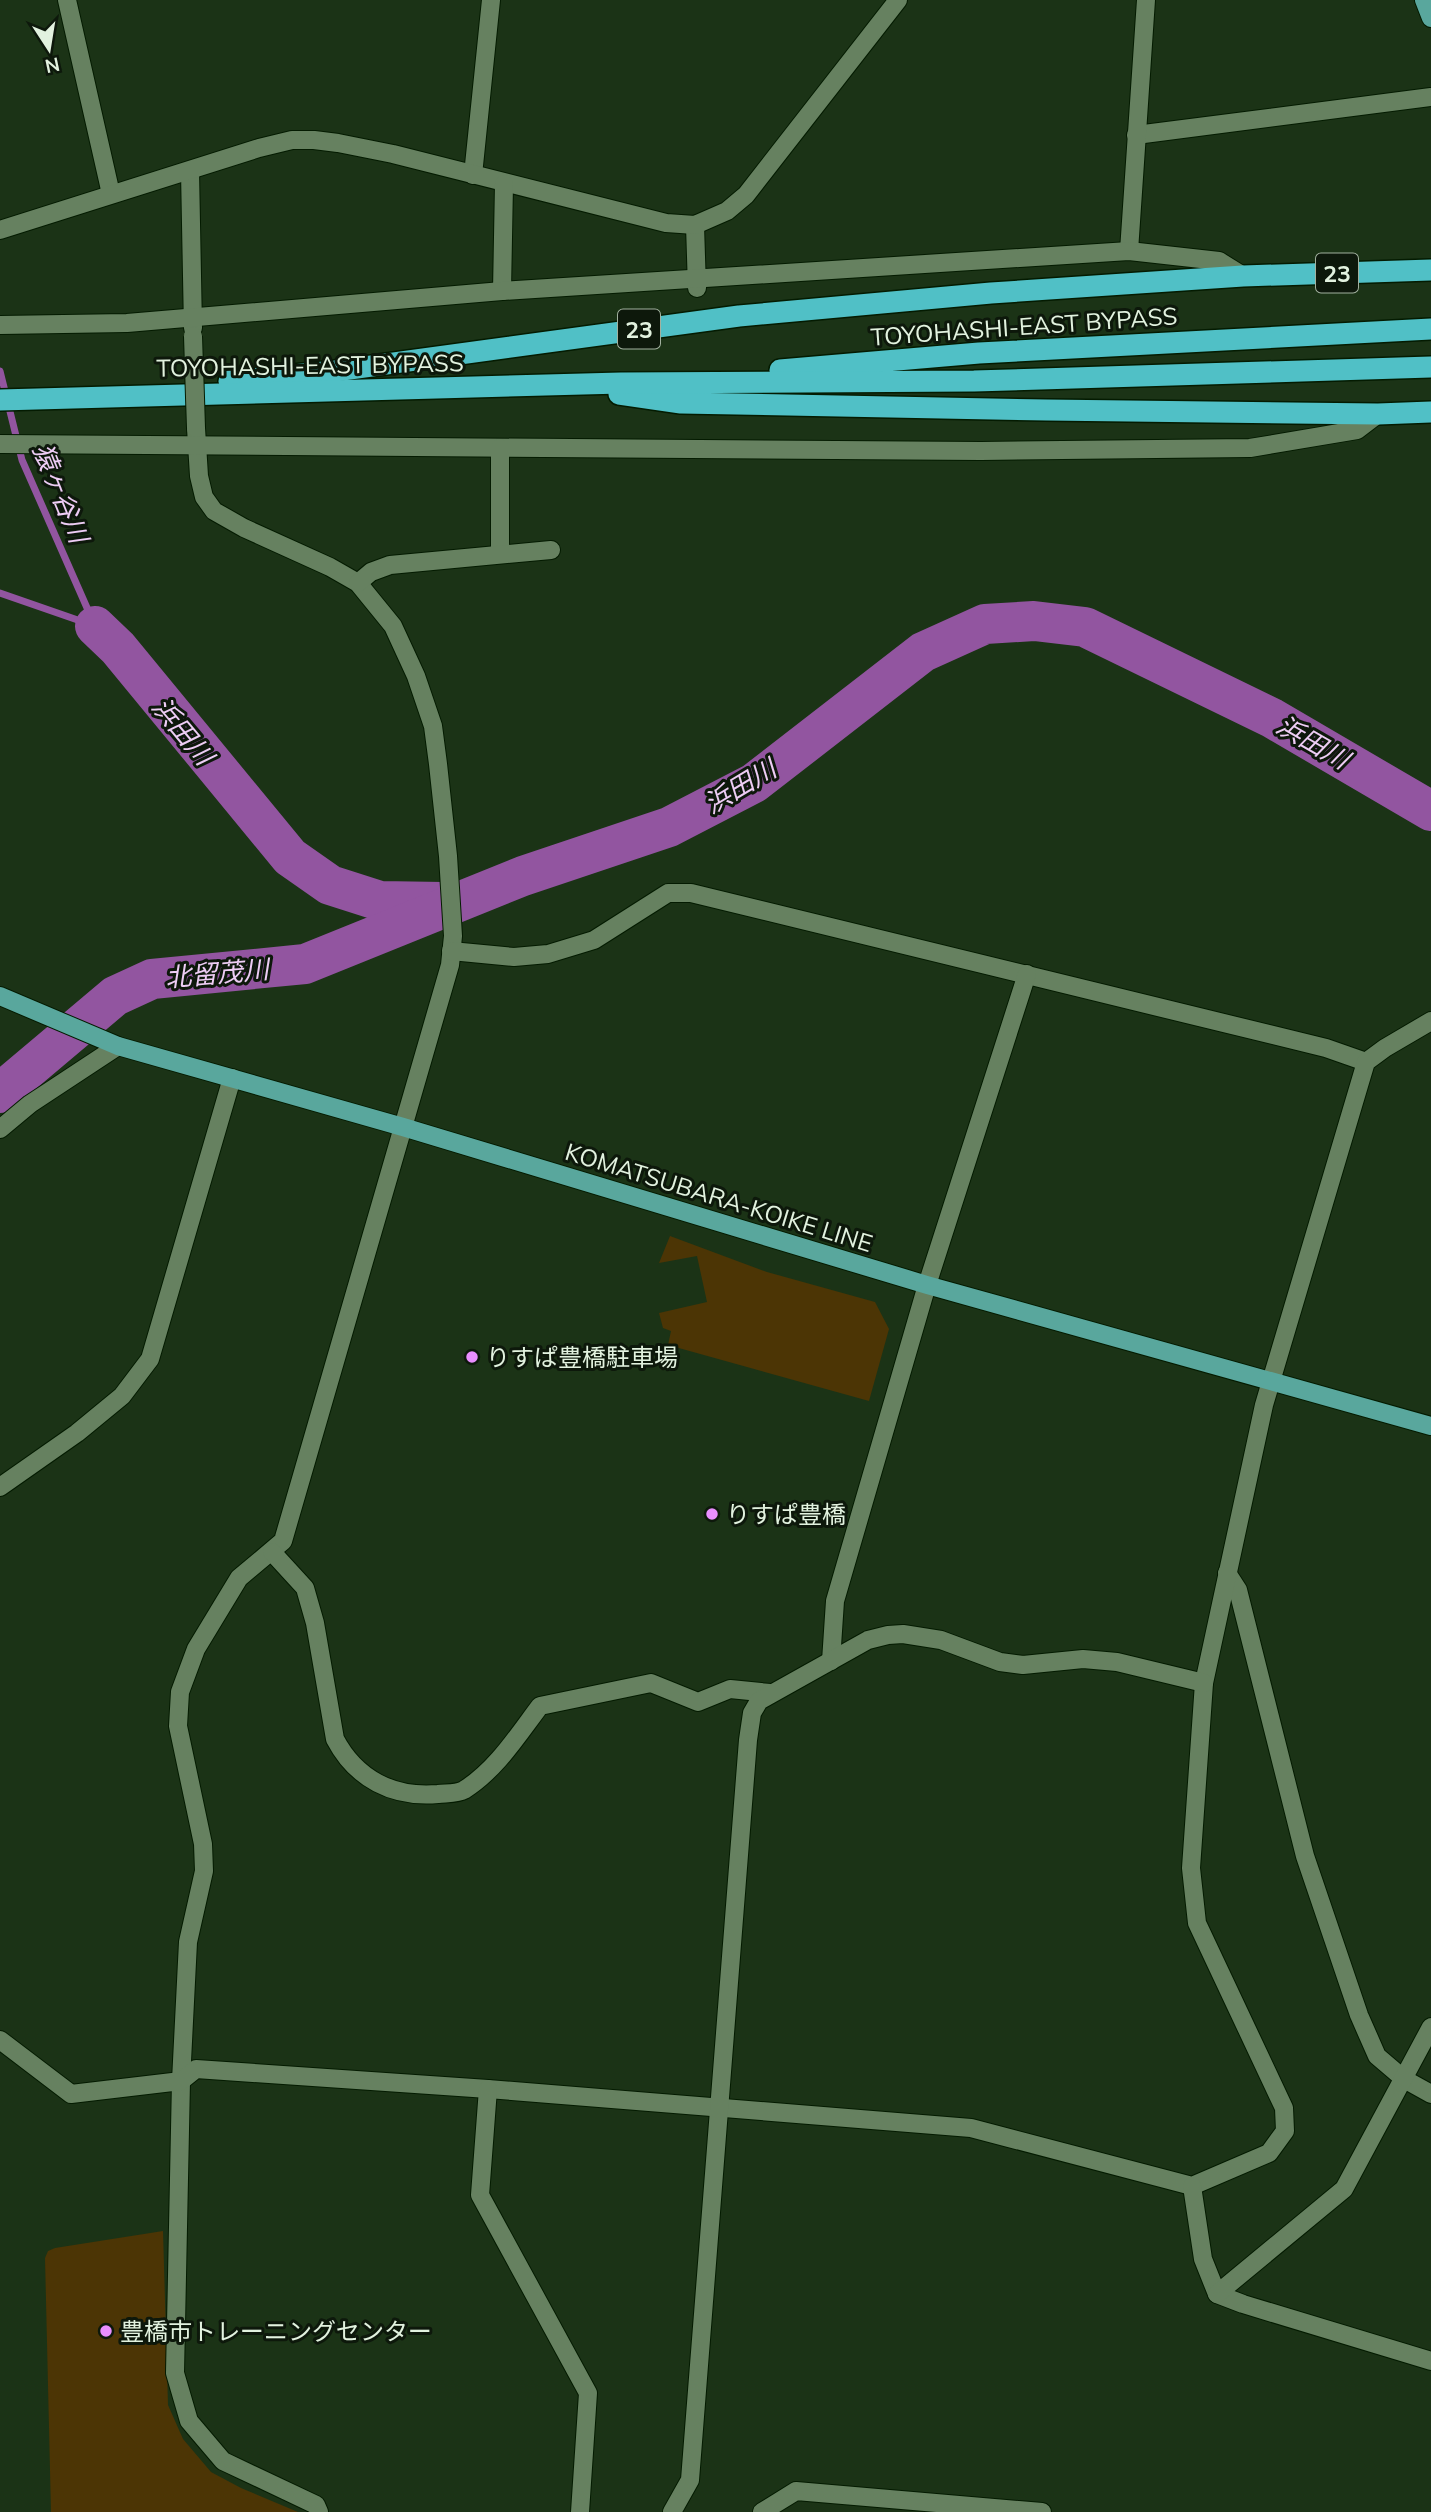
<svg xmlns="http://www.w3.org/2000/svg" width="1431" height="2512" viewBox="0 0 1431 2512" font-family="Mulish,'Noto Sans JP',sans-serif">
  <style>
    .green { fill: #4c3505 }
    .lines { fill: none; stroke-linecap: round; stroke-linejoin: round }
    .stream { stroke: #9255a0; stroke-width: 7 }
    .river { stroke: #9255a0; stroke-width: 40 }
    .minor-casing { stroke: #041b01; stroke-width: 20 }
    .major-casing { stroke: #041b01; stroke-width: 20 }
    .highway-casing { stroke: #041b01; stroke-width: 24 }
    .minor { stroke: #668160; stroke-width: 18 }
    .major { stroke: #59a79d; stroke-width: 18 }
    .highway { stroke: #50c0c6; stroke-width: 21 }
    .minor-bridge-casing { stroke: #041b01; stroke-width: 20; stroke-linecap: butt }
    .minor-bridge { stroke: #668160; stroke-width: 18 }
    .poi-dot { fill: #e98efe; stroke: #0d180b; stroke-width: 2.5 }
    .labels { text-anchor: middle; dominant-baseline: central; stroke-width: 6; stroke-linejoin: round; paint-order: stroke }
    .shield { fill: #0d180b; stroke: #a2b19f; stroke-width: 2 }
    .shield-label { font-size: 23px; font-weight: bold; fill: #e2f2df }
    .street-label { font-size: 24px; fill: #e2f2df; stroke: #0d180b }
    .poi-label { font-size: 24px; fill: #e2f2df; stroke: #0d180b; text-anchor: start }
    .water-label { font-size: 26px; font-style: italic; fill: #eecdf5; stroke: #0d180b }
  </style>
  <rect width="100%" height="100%" fill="#1b3316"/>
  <g class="green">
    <path d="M670,1236L767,1272L875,1302L889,1329L869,1401L668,1345L671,1331L663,1328L659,1313L707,1302L697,1256L659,1263Z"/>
    <path d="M163,2231L168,2405L183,2439L211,2472L241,2488L298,2512H51L45,2258L48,2251L55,2248Z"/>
  </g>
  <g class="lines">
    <g class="stream">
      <path d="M0,371L22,460L95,626"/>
      <path d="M0,593L95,626"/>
    </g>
    <g class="river">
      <path d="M95,626L118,648L290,857L330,885L380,901L443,902"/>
      <path d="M0,1093L115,996L152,979L305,964L523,876L669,827L754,783L923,652L985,624L1034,621L1085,627L1272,718L1431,811"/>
    </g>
    <defs>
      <g id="minor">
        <path d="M67,0L111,194"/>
        <path d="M1136,135L1431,97"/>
        <path d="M190,171L193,328"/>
        <path d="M473,175L491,0"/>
        <path d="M695,225L697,288"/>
        <path d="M0,230L259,148L292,140H314L338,143L393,154L666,223L695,225L727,211L746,195L898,0"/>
        <path d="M1129,251L1146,0"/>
        <path d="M502,291L504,184"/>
        <path d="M0,325L127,323L502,291L1129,251L1219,261L1243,276"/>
        <path d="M196,428L199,476L204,497L214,511L244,528L330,567L358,583L393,626L416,676L433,726L438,764L448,856L453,936L450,965L283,1541L239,1578L196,1649L180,1692L178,1726L203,1844L204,1871L188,1942L181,2081L175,2373L189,2421L223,2461L316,2505L319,2512"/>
        <path d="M0,444L981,451L1250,448L1357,430L1378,414"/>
        <path d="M500,448V554"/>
        <path d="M358,583L371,572L390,565L551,550"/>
        <path d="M451,951L514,957L548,954L594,940L668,893H691L1326,1048L1366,1062"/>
        <path d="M0,1129L30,1104L118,1046"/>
        <path d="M0,1487L77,1433L122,1396L150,1359L232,1078"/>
        <path d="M272,1552L305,1588L315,1623L335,1739C356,1779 393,1798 438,1794C446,1793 457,1794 464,1790C496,1770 518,1735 540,1706L651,1683L698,1702L730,1689L770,1693"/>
        <path d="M1227,1573L1238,1590L1305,1856L1359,2015L1377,2056L1404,2079L1431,2094"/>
        <path d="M831,1661L835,1601L927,1285L1027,974"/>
        <path d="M0,2040L71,2094L181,2081L196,2069L488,2089L971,2128L1192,2186L1269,2153L1285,2131L1284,2108L1197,1923L1191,1868L1204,1683L1264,1405L1366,1062L1385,1048L1431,1021"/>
        <path d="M488,2089L480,2195L588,2393L580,2512"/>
        <path d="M1192,2186L1203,2259L1217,2294L1243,2304L1431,2361"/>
        <path d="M1217,2294L1344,2189L1431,2027"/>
        <path d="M672,2512L690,2480L748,1740L752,1713L759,1701L868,1640L888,1635L903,1634L941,1640L1000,1662L1023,1665L1083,1659L1117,1662L1204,1683"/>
        <path d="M762,2512L796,2491L1042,2512"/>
      </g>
      <g id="major">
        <path d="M1424,0L1431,18"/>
        <path d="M0,996L118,1046L403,1127L927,1285L1431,1426"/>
      </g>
      <g id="highway">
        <path d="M780,370L979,353L1431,329"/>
        <path d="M229,381L335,371L739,316L991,293L1243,276L1431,270"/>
        <path d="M619,394L681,403L1046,410L1378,414L1431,412"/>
        <path d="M0,400L621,383L974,381L1431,367"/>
      </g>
    </defs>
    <use href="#minor" class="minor-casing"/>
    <use href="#major" class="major-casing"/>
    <use href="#highway" class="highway-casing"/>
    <use href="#minor" class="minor"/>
    <use href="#major" class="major"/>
    <use href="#highway" class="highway"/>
    <defs>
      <path id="minor-bridge" d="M193,336L196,428"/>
    </defs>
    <use href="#minor-bridge" class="minor-bridge-casing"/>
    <use href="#minor-bridge" class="minor-bridge"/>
  </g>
  <g class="poi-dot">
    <circle cx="472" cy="1357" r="7"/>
    <circle cx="712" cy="1514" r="7"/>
    <circle cx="106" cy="2331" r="7"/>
  </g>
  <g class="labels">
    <g class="shield">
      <rect x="1316" y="253.5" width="42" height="39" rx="5"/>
      <rect x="618" y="309.5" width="42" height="39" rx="5"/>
    </g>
    <g class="shield-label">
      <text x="1337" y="273">23</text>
      <text x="639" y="329">23</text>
    </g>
    <g class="street-label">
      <text transform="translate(1024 326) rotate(-4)">TOYOHASHI-EAST BYPASS</text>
      <text transform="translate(310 365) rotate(-1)">TOYOHASHI-EAST BYPASS</text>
      <text transform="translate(719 1197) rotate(17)">KOMATSUBARA-KOIKE LINE</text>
    </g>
    <g class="poi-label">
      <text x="486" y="1357">りすぱ豊橋駐車場</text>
      <text x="726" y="1514">りすぱ豊橋</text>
      <text x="120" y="2331">豊橋市トレーニングセンター</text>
    </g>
    <g class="water-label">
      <text transform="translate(61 493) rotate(68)">猿ヶ谷川</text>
      <text transform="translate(183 731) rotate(50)">浜田川</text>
      <text transform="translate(1313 742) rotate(30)">浜田川</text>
      <text transform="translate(740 786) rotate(-31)">浜田川</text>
      <text transform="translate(217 973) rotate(-5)">北留茂川</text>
    </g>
  </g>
  <g transform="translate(49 49) rotate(168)" stroke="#0d180b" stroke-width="5" paint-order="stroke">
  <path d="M0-5L12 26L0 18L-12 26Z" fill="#e2f2df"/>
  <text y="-10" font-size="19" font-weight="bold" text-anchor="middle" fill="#e2f2df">N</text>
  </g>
</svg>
